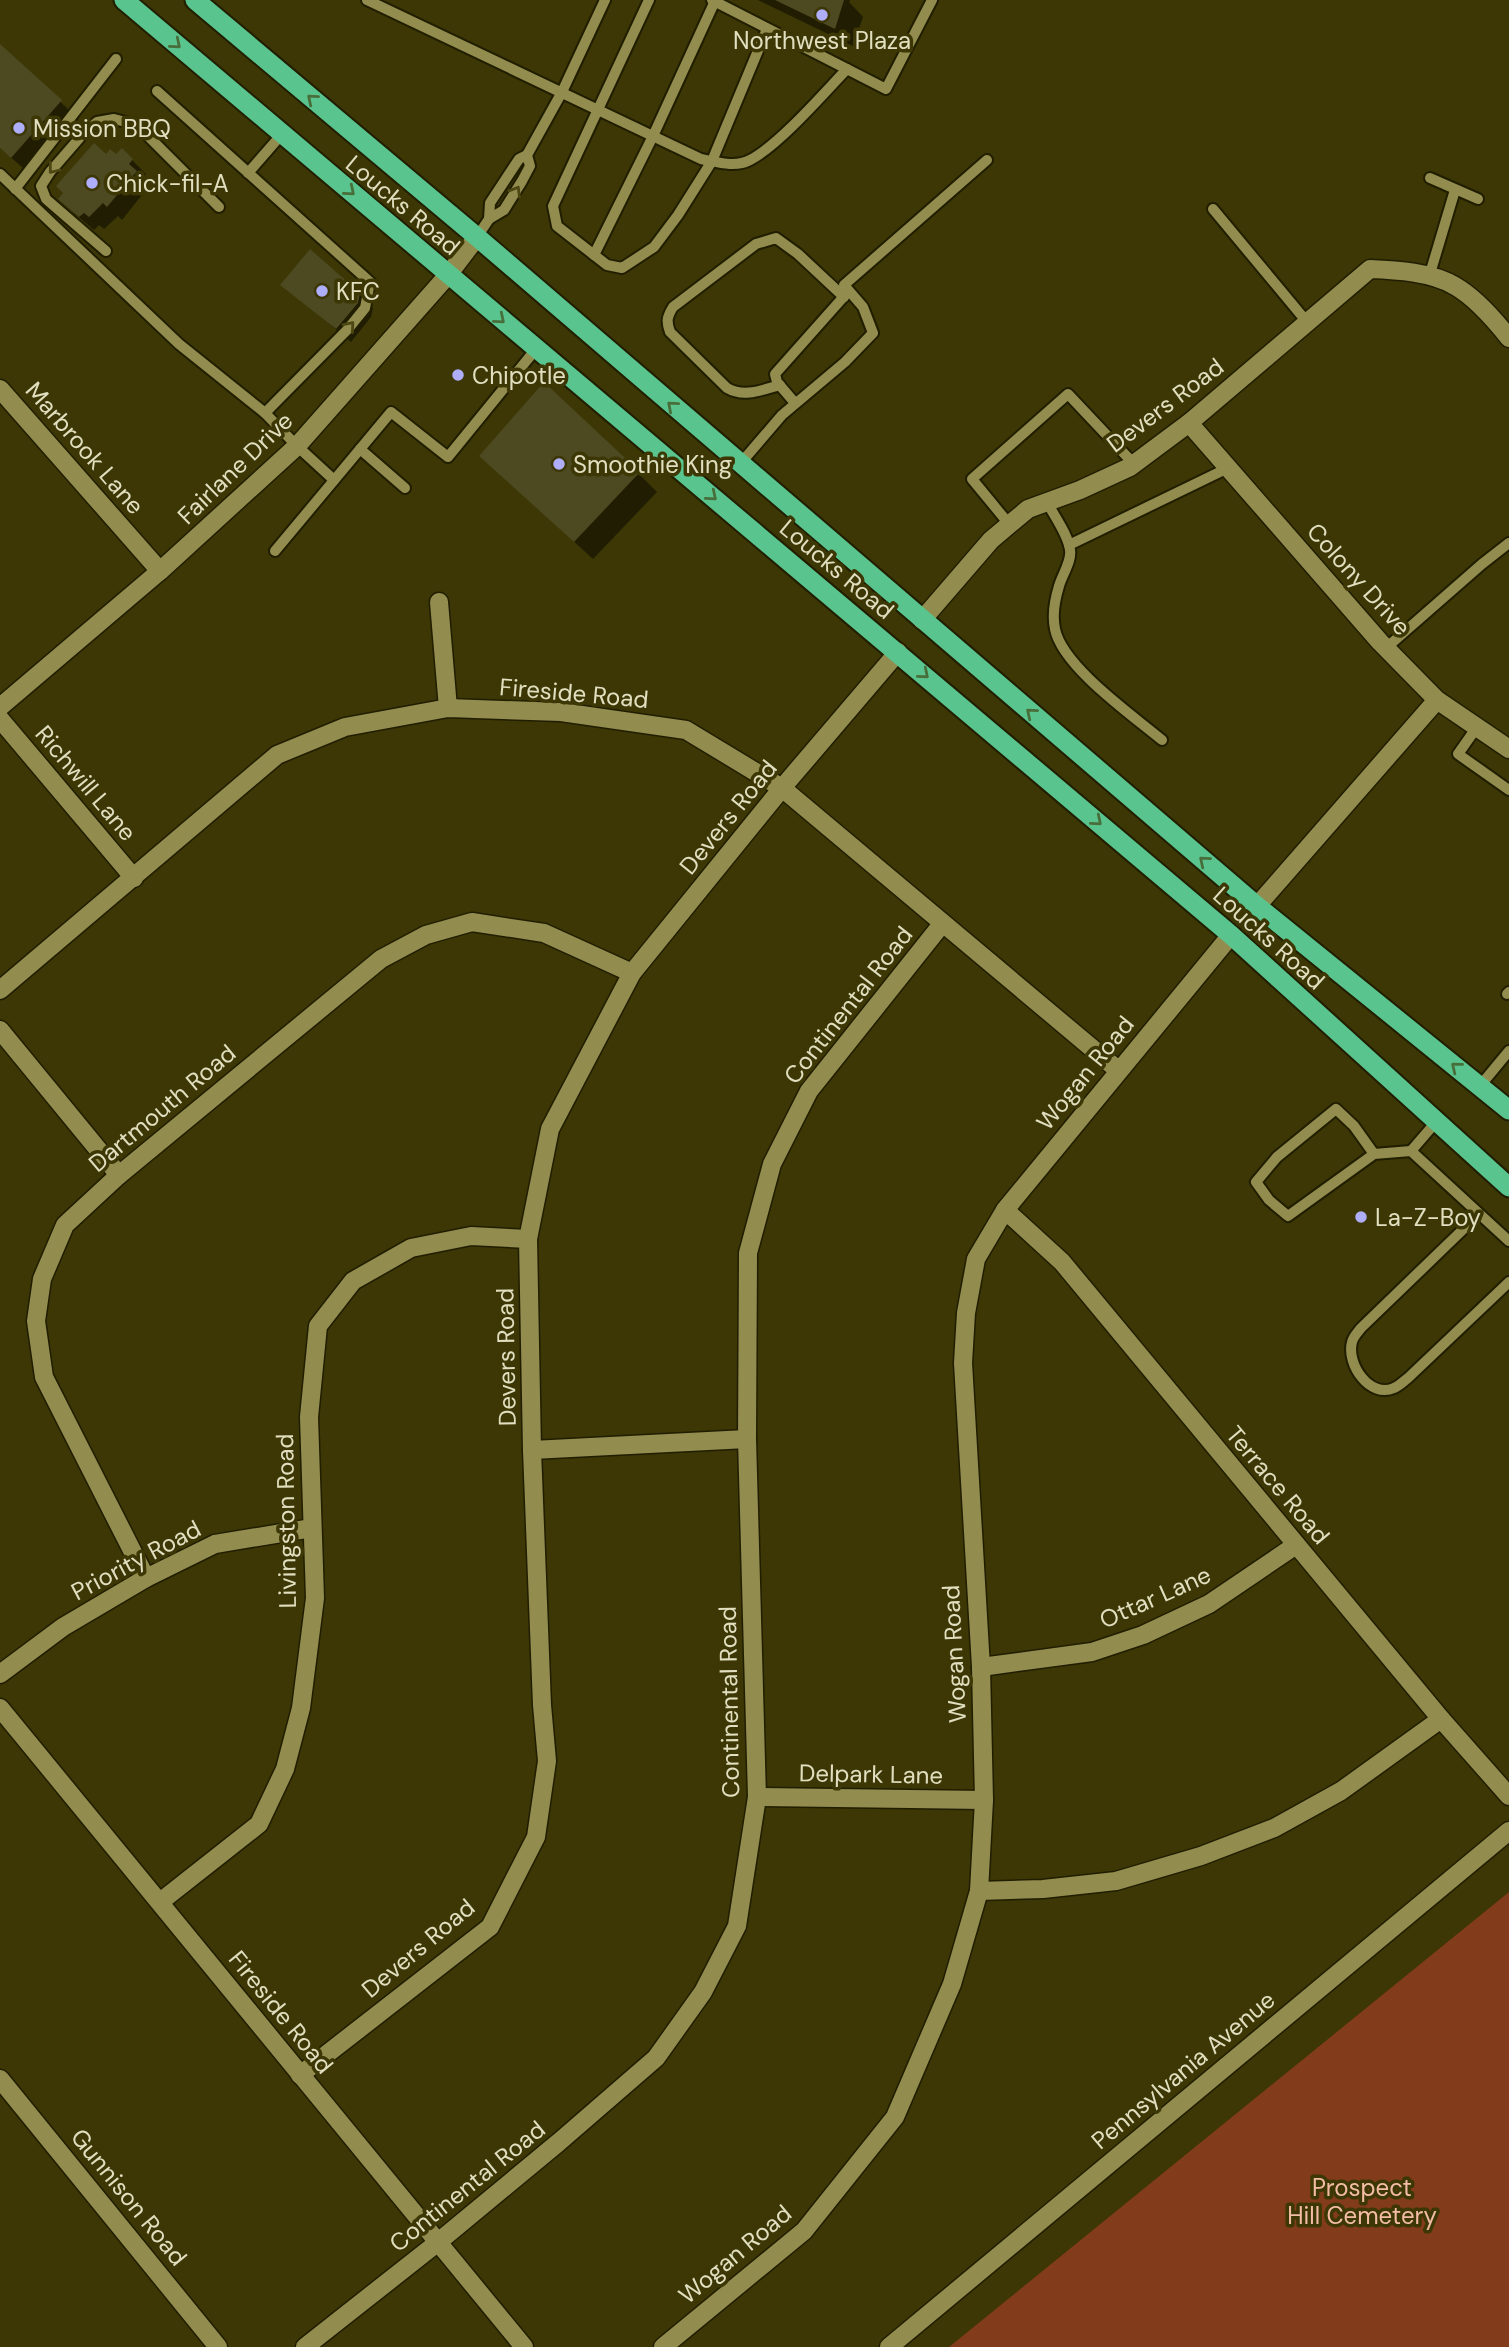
<svg xmlns="http://www.w3.org/2000/svg" width="1509" height="2347" viewBox="0 0 1509 2347" font-family="'DM Sans',sans-serif">
  <style>
    .green { fill: #823c1b }
    .shadow { fill: #0007 }
    .building { fill: #4d4921 }
    .lines { fill: none; stroke-linecap: round; stroke-linejoin: round }
    .service-casing { stroke: #211e00; stroke-width: 14 }
    .minor-casing { stroke: #211e00; stroke-width: 21 }
    .tertiary-casing { stroke: #211e00; stroke-width: 21 }
    .trunk-casing { stroke: #211e00; stroke-width: 23 }
    .service { stroke: #928c4e; stroke-width: 10 }
    .minor { stroke: #928c4e; stroke-width: 18 }
    .tertiary { stroke: #928c4e; stroke-width: 18 }
    .trunk { stroke: #59c48d; stroke-width: 19 }
    .oneway { stroke: #486f3b }
    .oneway2 { stroke: #4d4813 }
    .poi-dot { fill: #aeaefb; stroke: #3c3704; stroke-width: 2.5 }
    .labels { text-anchor: middle; dominant-baseline: central; stroke-width: 7; stroke-linejoin: round; paint-order: stroke }
    .poi-label { font-size: 24px; fill: #e1dfc0; stroke: #3c3704; text-anchor: start }
    .street-label { font-size: 24px; fill: #e1dfc0; stroke: #3c3704 }
    .park-label { font-size: 24px; fill: #f3bca5; stroke: #3c3704 }
  </style>
  <rect width="100%" height="100%" fill="#3c3704"/>
  <path class="green" d="M1509,1892V2347H949Z"/>
  <g class="shadow">
    <path d="M758,0H850L849,2L863,17L853,46Z"/>
    <path d="M0,47L79,119L30,174L0,148Z"/>
    <path d="M122,150L146,174L142,179L149,186L122,220L118,216L104,229L99,225L94,230L74,213L106,156L116,157Z"/>
    <path d="M283,285L359,294L373,308L371,317L351,342Z"/>
    <path d="M638,473L657,492L593,559L500,474Z"/>
  </g>
  <g class="building">
    <path d="M775,0H844L835,29Z"/>
    <path d="M0,44L62,100L11,158L0,148Z"/>
    <path d="M94,143L106,154L110,149L116,154L122,148L133,159L129,164L137,171L107,207L103,203L89,217L84,213L79,217L58,199L63,193L56,186Z"/>
    <path d="M310,249L360,293L358,303L336,329L280,285Z"/>
    <path d="M544,382L640,472L574,542L479,456Z"/>
  </g>
  <g class="lines">
    <defs>
      <g id="service">
        <path d="M367,0L701,159C717,162 735,168 750,160C779,145 823,94 847,69"/>
        <path d="M649,0L553,206L557,226L607,265L622,268L654,247L678,215L712,161L767,29"/>
        <path d="M712,0L886,89L932,0"/>
        <path d="M157,91L370,282L365,308L348,329L265,413"/>
        <path d="M248,173L282,134"/>
        <path d="M0,174L179,344L265,413L297,446L334,480"/>
        <path d="M1430,178L1478,199"/>
        <path d="M15,189L116,59"/>
        <path d="M1213,209L1307,322"/>
        <path d="M489,219L504,210L522,181L530,166L527,155"/>
        <path d="M477,237L489,219L490,203L519,159L527,155L562,92L605,0"/>
        <path d="M106,251L46,199L41,186L50,172L83,134L97,122L114,119L137,125L219,207"/>
        <path d="M594,255L653,136L715,1"/>
        <path d="M1429,277L1455,190"/>
        <path d="M780,385C762,390 744,398 727,388L670,332C666,321 667,317 673,307L756,244L776,238L798,254L844,297"/>
        <path d="M795,403L777,382L775,374L847,293"/>
        <path d="M360,449L405,488"/>
        <path d="M740,464L782,415L845,362L873,333L863,307L844,285L987,160"/>
        <path d="M1047,502C1054,516 1068,534 1070,550C1072,561 1062,575 1059,586C1055,599 1052,615 1055,629C1062,666 1132,715 1162,740"/>
        <path d="M1009,524L972,479L1068,394L1134,464"/>
        <path d="M1069,545L1228,468"/>
        <path d="M275,551L391,412L448,457L536,349"/>
        <path d="M1386,648L1482,564L1509,543"/>
        <path d="M1477,727L1458,754L1509,790"/>
        <path d="M1507,994L1509,992"/>
        <path d="M1480,1086L1509,1051"/>
        <path d="M1436,1122L1411,1151L1509,1241"/>
        <path d="M1374,1154L1354,1126L1336,1109L1277,1157L1256,1182L1269,1200L1288,1216L1374,1154L1411,1151"/>
        <path d="M1479,1214L1361,1328C1358,1332 1353,1337 1352,1342C1346,1364 1370,1399 1394,1388C1399,1386 1404,1381 1408,1378L1509,1282"/>
      </g>
      <g id="minor">
        <path d="M0,389L160,571"/>
        <path d="M1189,423L1380,642L1437,700L1509,749"/>
        <path d="M439,602L448,708"/>
        <path d="M922,620L991,540L1028,509L1080,490L1130,467L1189,423L1370,269C1396,270 1432,272 1455,286C1476,298 1494,319 1509,338"/>
        <path d="M0,707L160,571L297,446L448,275L477,237"/>
        <path d="M0,719L134,878"/>
        <path d="M1257,906L1437,700"/>
        <path d="M0,990L277,755L345,727L448,708L561,712L686,730L782,788L1118,1070"/>
        <path d="M0,1030L119,1175"/>
        <path d="M1005,1210L1062,1262L1441,1719L1509,1796"/>
        <path d="M532,1450L747,1439"/>
        <path d="M146,1578L44,1377L36,1321L42,1279L65,1225L119,1175L381,959L426,935L472,922L544,933L632,973"/>
        <path d="M981,1667L1092,1652L1143,1635L1209,1604L1296,1545"/>
        <path d="M0,1674L63,1627L146,1578L215,1544L312,1528"/>
        <path d="M0,1708L524,2347"/>
        <path d="M757,1797L984,1800"/>
        <path d="M979,1891L1043,1889L1116,1881L1201,1856L1274,1828L1341,1791L1441,1719"/>
        <path d="M160,1902L259,1824L285,1769L301,1708L315,1598L309,1417L318,1326L353,1281L411,1248L471,1236L528,1239"/>
        <path d="M300,2075L490,1927L536,1837L547,1761L542,1705L532,1450L528,1239L550,1129L632,973L782,788L898,652"/>
        <path d="M0,2079L218,2347"/>
        <path d="M305,2347L437,2243L559,2142L656,2058L703,1992L737,1926L757,1797L747,1439L748,1253L772,1164L809,1091L942,924"/>
        <path d="M663,2347L804,2231L895,2117L952,1984L979,1891L984,1800L981,1667L963,1363L966,1313L976,1259L1005,1210L1231,935"/>
      </g>
      <path id="tertiary" d="M889,2347L1509,1831"/>
      <g id="trunk">
        <path d="M124,0L1231,935L1509,1187"/>
        <path d="M195,0L477,237L1257,906L1509,1110"/>
      </g>
    </defs>
    <use href="#service" class="service-casing"/>
    <use href="#minor" class="minor-casing"/>
    <use href="#tertiary" class="tertiary-casing"/>
    <use href="#trunk" class="trunk-casing"/>
    <use href="#service" class="service"/>
    <use href="#minor" class="minor"/>
    <use href="#tertiary" class="tertiary"/>
    <use href="#trunk" class="trunk"/>
  </g>
  <defs><path id="oneway-chevron" d="M-2-3.5L2.5 0L-2 3.5" fill="none" stroke-width="1.6" stroke-linecap="round" stroke-linejoin="round" transform="scale(1.75)"/></defs>
  <g class="oneway">
    <use href="#oneway-chevron" transform="translate(176 44) rotate(40)"/>
    <use href="#oneway-chevron" transform="translate(312 99) rotate(-140)"/>
    <use href="#oneway-chevron" transform="translate(350 191) rotate(40)"/>
    <use href="#oneway-chevron" transform="translate(500 319) rotate(40)"/>
    <use href="#oneway-chevron" transform="translate(672 406) rotate(-139)"/>
    <use href="#oneway-chevron" transform="translate(712 496) rotate(40)"/>
    <use href="#oneway-chevron" transform="translate(924 674) rotate(40)"/>
    <use href="#oneway-chevron" transform="translate(1031 713) rotate(-140)"/>
    <use href="#oneway-chevron" transform="translate(1097 821) rotate(40)"/>
    <use href="#oneway-chevron" transform="translate(1204 861) rotate(-140)"/>
    <use href="#oneway-chevron" transform="translate(1456 1067) rotate(-141)"/>
  </g>
  <g class="oneway2">
    <use href="#oneway-chevron" transform="translate(53 169) rotate(128)"/>
    <use href="#oneway-chevron" transform="translate(516 191) rotate(-59)"/>
    <use href="#oneway-chevron" transform="translate(350 326) rotate(-49)"/>
  </g>
  <g class="poi-dot">
    <circle cx="822" cy="15" r="7"/>
    <circle cx="19" cy="128" r="7"/>
    <circle cx="92" cy="183" r="7"/>
    <circle cx="322" cy="291" r="7"/>
    <circle cx="458" cy="375" r="7"/>
    <circle cx="559" cy="464" r="7"/>
    <circle cx="1361" cy="1217" r="7"/>
  </g>
  <g class="labels">
    <g class="poi-label">
      <text x="822" y="40" text-anchor="middle">Northwest Plaza</text>
      <text x="33" y="128">Mission BBQ</text>
      <text x="106" y="183">Chick-fil-A</text>
      <text x="336" y="291">KFC</text>
      <text x="472" y="375">Chipotle</text>
      <text x="573" y="464">Smoothie King</text>
      <text x="1375" y="1217">La-Z-Boy</text>
    </g>
    <g class="street-label">
      <text transform="translate(403 205) rotate(40)">Loucks Road</text>
      <text transform="translate(1165 405) rotate(-37)">Devers Road</text>
      <text transform="translate(85 448) rotate(49)">Marbrook Lane</text>
      <text transform="translate(235 468) rotate(-44)">Fairlane Drive</text>
      <text transform="translate(837 569) rotate(40)">Loucks Road</text>
      <text transform="translate(1359 579) rotate(48)">Colony Drive</text>
      <text transform="translate(574 693) rotate(5)">Fireside Road</text>
      <text transform="translate(86 783) rotate(50)">Richwill Lane</text>
      <text transform="translate(728 817) rotate(-51)">Devers Road</text>
      <text transform="translate(1269 938) rotate(42)">Loucks Road</text>
      <text transform="translate(848 1005) rotate(-52)">Continental Road</text>
      <text transform="translate(1085 1073) rotate(-51)">Wogan Road</text>
      <text transform="translate(162 1108) rotate(-40)">Dartmouth Road</text>
      <text transform="translate(506 1357) rotate(-91)">Devers Road</text>
      <text transform="translate(1278 1485) rotate(50)">Terrace Road</text>
      <text transform="translate(286 1521) rotate(-91)">Livingston Road</text>
      <text transform="translate(136 1560) rotate(-28)">Priority Road</text>
      <text transform="translate(1155 1597) rotate(-24)">Ottar Lane</text>
      <text transform="translate(954 1654) rotate(-93)">Wogan Road</text>
      <text transform="translate(729 1702) rotate(-91)">Continental Road</text>
      <text transform="translate(871 1774) rotate(1)">Delpark Lane</text>
      <text transform="translate(418 1948) rotate(-40)">Devers Road</text>
      <text transform="translate(281 2012) rotate(51)">Fireside Road</text>
      <text transform="translate(1183 2070) rotate(-40)">Pennsylvania Avenue</text>
      <text transform="translate(467 2186) rotate(-39)">Continental Road</text>
      <text transform="translate(129 2197) rotate(51)">Gunnison Road</text>
      <text transform="translate(735 2254) rotate(-40)">Wogan Road</text>
    </g>
    <g class="park-label">
      <text x="1362" y="2187">Prospect<tspan x="1362" dy="28">Hill Cemetery</tspan></text>
    </g>
  </g>
</svg>
